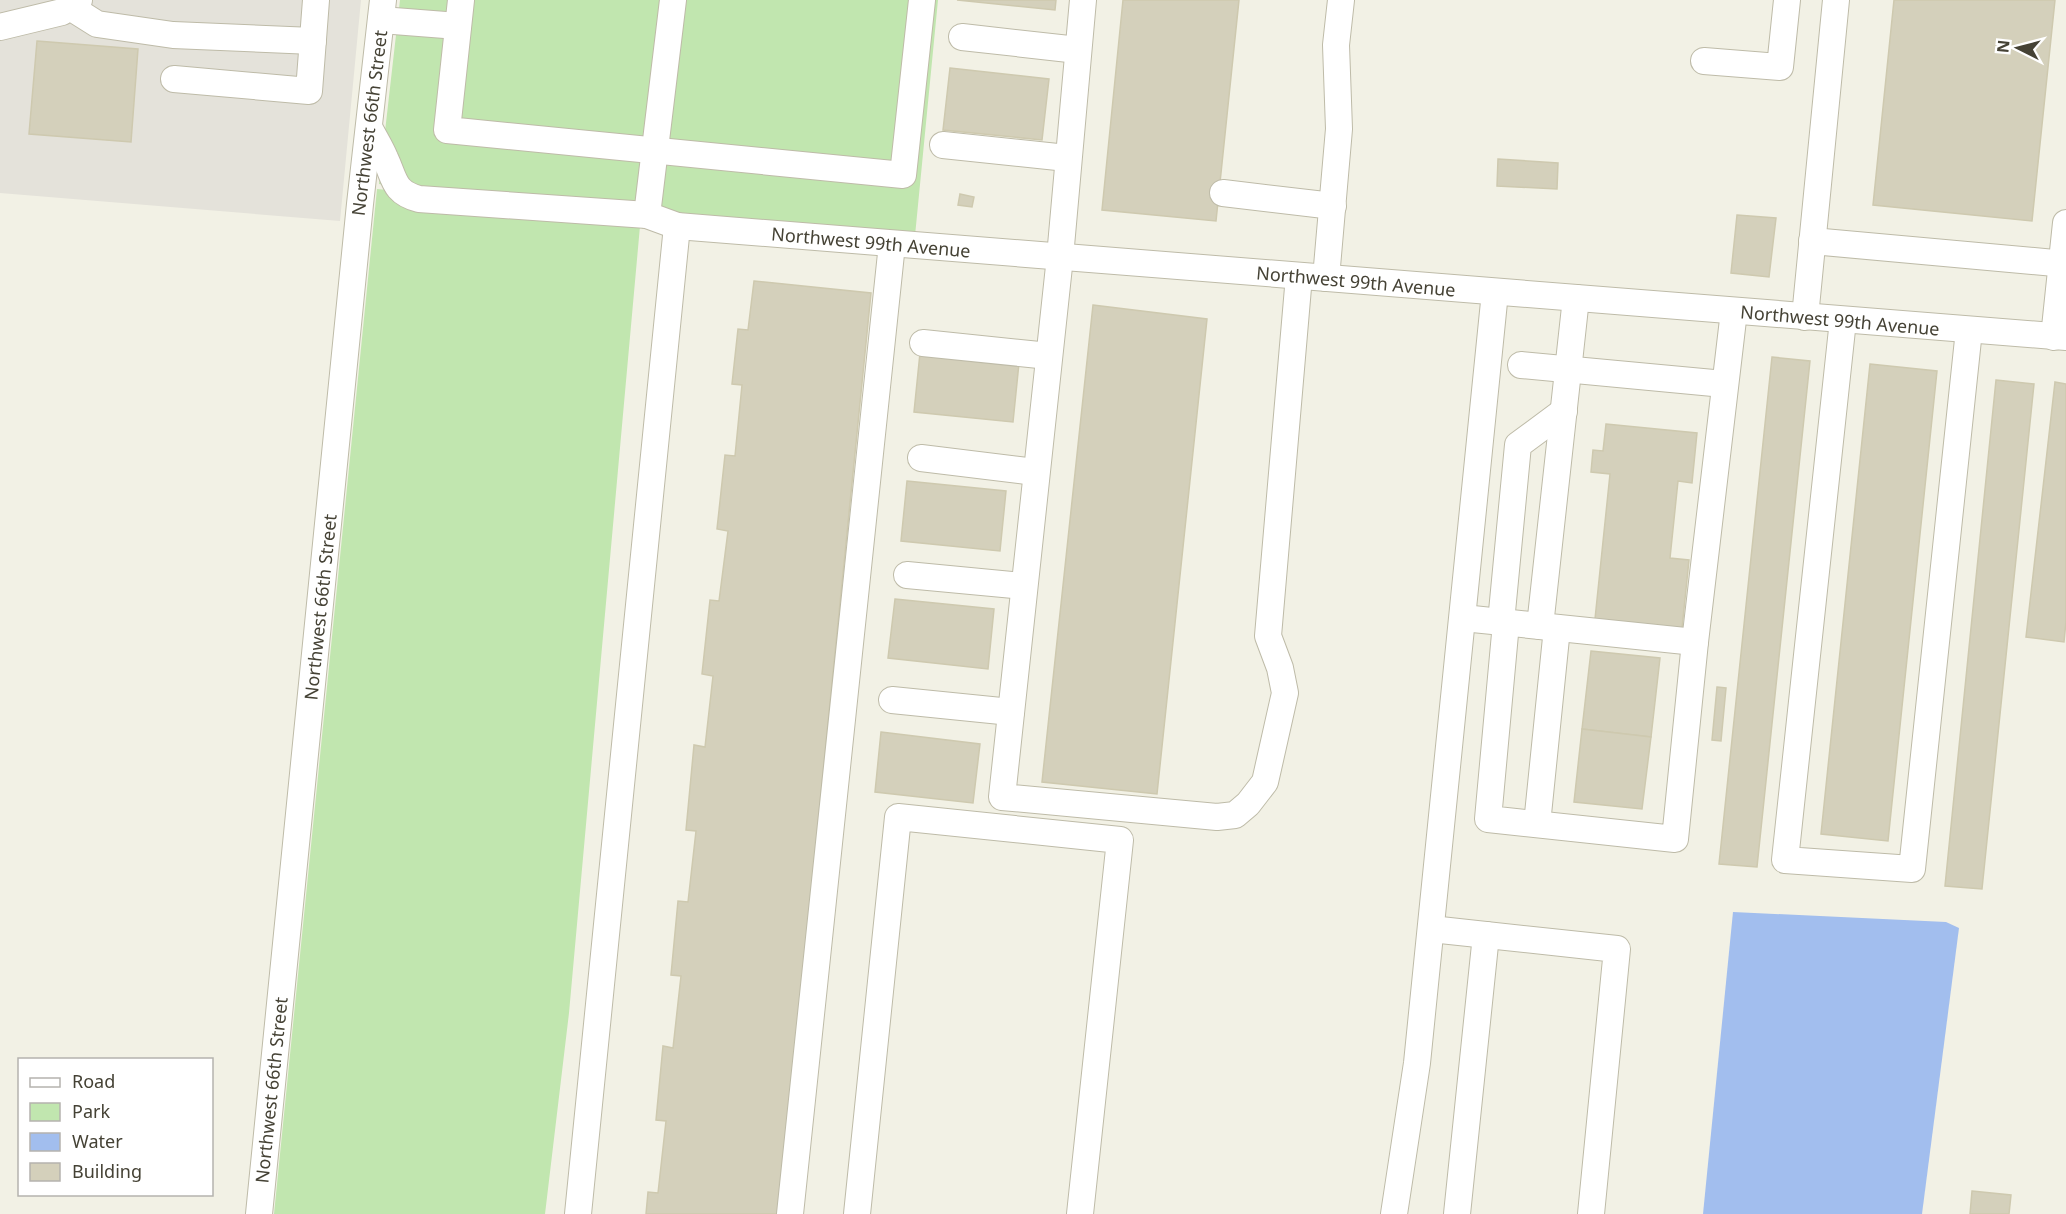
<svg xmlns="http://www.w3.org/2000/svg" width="2066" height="1214" viewBox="0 0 2066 1214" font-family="'Noto Sans',sans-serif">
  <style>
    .industrial { fill: #e4e2da }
    .green { fill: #c1e6af }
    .water { fill: #a2beee }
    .building { fill: #d4d0bb; stroke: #cec9af; stroke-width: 1.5 }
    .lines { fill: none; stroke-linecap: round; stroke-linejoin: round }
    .minor-casing { stroke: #bebba8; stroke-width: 28 }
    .minor { stroke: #fff; stroke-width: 26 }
    .labels { text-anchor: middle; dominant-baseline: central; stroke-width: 4.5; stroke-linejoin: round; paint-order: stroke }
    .street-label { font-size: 18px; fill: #454235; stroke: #fff }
  </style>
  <rect width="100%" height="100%" fill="#f2f1e5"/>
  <path class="industrial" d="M0,0H361L340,221L0,193Z"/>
  <path class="green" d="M400,0H938L914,246L641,215L569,1013L545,1214H274L377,189L597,210L379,184Z"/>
  <path class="water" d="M1733,912L1946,922L1959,928L1922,1214H1703Z"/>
  <g class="building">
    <path d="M957,0H1056L1055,10Z"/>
    <path d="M1123,0H1239L1216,221L1102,210Z"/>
    <path d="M1894,0H2055L2032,221L1873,205Z"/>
    <path d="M37,41L138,49L131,142L29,134Z"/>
    <path d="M950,68L1049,79L1042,140L943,130Z"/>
    <path d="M1498,159L1558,163L1557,189L1497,186Z"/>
    <path d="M960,194L974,197L972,207L958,205Z"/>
    <path d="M1737,215L1776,218L1769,277L1731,273Z"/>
    <path d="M754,281L871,293L779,1214H646L648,1192L658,1193L666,1121L656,1120L663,1046L673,1048L681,976L671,975L678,901L688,902L696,831L686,830L694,745L705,747L713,676L702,674L710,600L719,601L728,531L717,529L725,455L735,456L742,385L732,384L738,329L748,330Z"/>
    <path d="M1093,305L1207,319L1157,794L1042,782Z"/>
    <path d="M920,353L1019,363L1013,422L914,412Z"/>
    <path d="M1772,357L1810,361L1757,867L1719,864Z"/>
    <path d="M1870,364L1937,371L1888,841L1821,834Z"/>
    <path d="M1996,380L2034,384L1982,889L1945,886Z"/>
    <path d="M2055,382L2066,384V621L2064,642L2026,637Z"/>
    <path d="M1606,424L1697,433L1692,483L1678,481L1670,558L1689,560L1682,628L1595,619L1610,474L1591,472L1593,450L1603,451Z"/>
    <path d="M907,481L1006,491L1000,551L901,541Z"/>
    <path d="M895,599L994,609L988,669L888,658Z"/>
    <path d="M1591,651L1660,658L1651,737L1582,729Z"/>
    <path d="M1717,687L1726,688L1721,741L1712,740Z"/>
    <path d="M1582,729L1651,737L1642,809L1574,802Z"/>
    <path d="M881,732L980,744L973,803L875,792Z"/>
    <path d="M1972,1191L2011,1195L2009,1214H1970Z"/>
  </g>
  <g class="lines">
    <defs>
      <g id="minor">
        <path d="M461,0L447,130L903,175L922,0"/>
        <path d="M1083,0L1060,257L1002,797L1217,817L1235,815L1248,804L1265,782L1285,693L1280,668L1268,636L1299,276"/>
        <path d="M70,7L97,24L173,35L313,41"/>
        <path d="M381,20L458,26"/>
        <path d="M0,27L62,12L79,0"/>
        <path d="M962,37L1078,50"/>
        <path d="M1704,61L1780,67L1787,0"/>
        <path d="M174,79L309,91L316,0"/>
        <path d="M370,129C375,139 381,148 385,158C395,179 393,192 419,199L647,215L677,226L2066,337"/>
        <path d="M943,145L1067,158"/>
        <path d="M1223,193L1333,206"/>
        <path d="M647,215L673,0"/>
        <path d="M1812,241L2066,264"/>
        <path d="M1326,278L1339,129L1336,45L1341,0"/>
        <path d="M1805,317L1836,0"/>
        <path d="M1843,320L1785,860L1912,869L1969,330"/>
        <path d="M2054,337L2066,223"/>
        <path d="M923,343L1049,356"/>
        <path d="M1521,365L1724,384"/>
        <path d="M921,458L1035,472"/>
        <path d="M907,575L1023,586"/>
        <path d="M1463,618L1695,642L1734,311"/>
        <path d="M1501,622L1518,445L1564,411"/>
        <path d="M1506,623L1488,819L1675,839L1695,642"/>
        <path d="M1540,626L1576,298"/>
        <path d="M892,700L1011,712"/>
        <path d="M1537,824L1557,628"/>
        <path d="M1431,929L1617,949L1591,1214"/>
        <path d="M259,1214L360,204L383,0"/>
        <path d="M578,1214L677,226"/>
        <path d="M790,1214L892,244"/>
        <path d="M857,1214L898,817L1120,840L1080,1214"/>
        <path d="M1394,1214L1417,1063L1495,292"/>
        <path d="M1457,1214L1486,935"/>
      </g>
    </defs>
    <use href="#minor" class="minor-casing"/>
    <use href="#minor" class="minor"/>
  </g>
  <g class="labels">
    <g class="street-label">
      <text transform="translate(369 123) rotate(-83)">Northwest 66th Street</text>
      <text transform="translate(871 242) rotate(5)">Northwest 99th Avenue</text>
      <text transform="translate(1356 281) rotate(5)">Northwest 99th Avenue</text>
      <text transform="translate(1840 320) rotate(5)">Northwest 99th Avenue</text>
      <text transform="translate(320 607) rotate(-84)">Northwest 66th Street</text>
      <text transform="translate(271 1090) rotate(-84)">Northwest 66th Street</text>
    </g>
  </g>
  <rect x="18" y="1058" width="195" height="138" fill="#ffffff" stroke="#b5b3ae" stroke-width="1.5"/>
  <rect x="30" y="1078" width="30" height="9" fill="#ffffff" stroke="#b5b3ae" stroke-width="1.5"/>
  <text x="72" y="1088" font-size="18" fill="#454235">Road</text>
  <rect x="30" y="1103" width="30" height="18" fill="#c1e6af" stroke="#b5b3ae" stroke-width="1.5"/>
  <text x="72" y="1118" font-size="18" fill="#454235">Park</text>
  <rect x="30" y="1133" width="30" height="18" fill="#a2beee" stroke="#b5b3ae" stroke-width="1.5"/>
  <text x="72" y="1148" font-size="18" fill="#454235">Water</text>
  <rect x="30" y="1163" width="30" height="18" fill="#d4d0bb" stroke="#b5b3ae" stroke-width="1.5"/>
  <text x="72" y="1178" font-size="18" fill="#454235">Building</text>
  <g transform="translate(2018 48) rotate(276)" stroke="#ffffff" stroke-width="4.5" paint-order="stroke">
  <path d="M0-4.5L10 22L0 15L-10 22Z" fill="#454235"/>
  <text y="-9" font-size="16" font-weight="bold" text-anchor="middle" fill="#454235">N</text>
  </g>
</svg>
